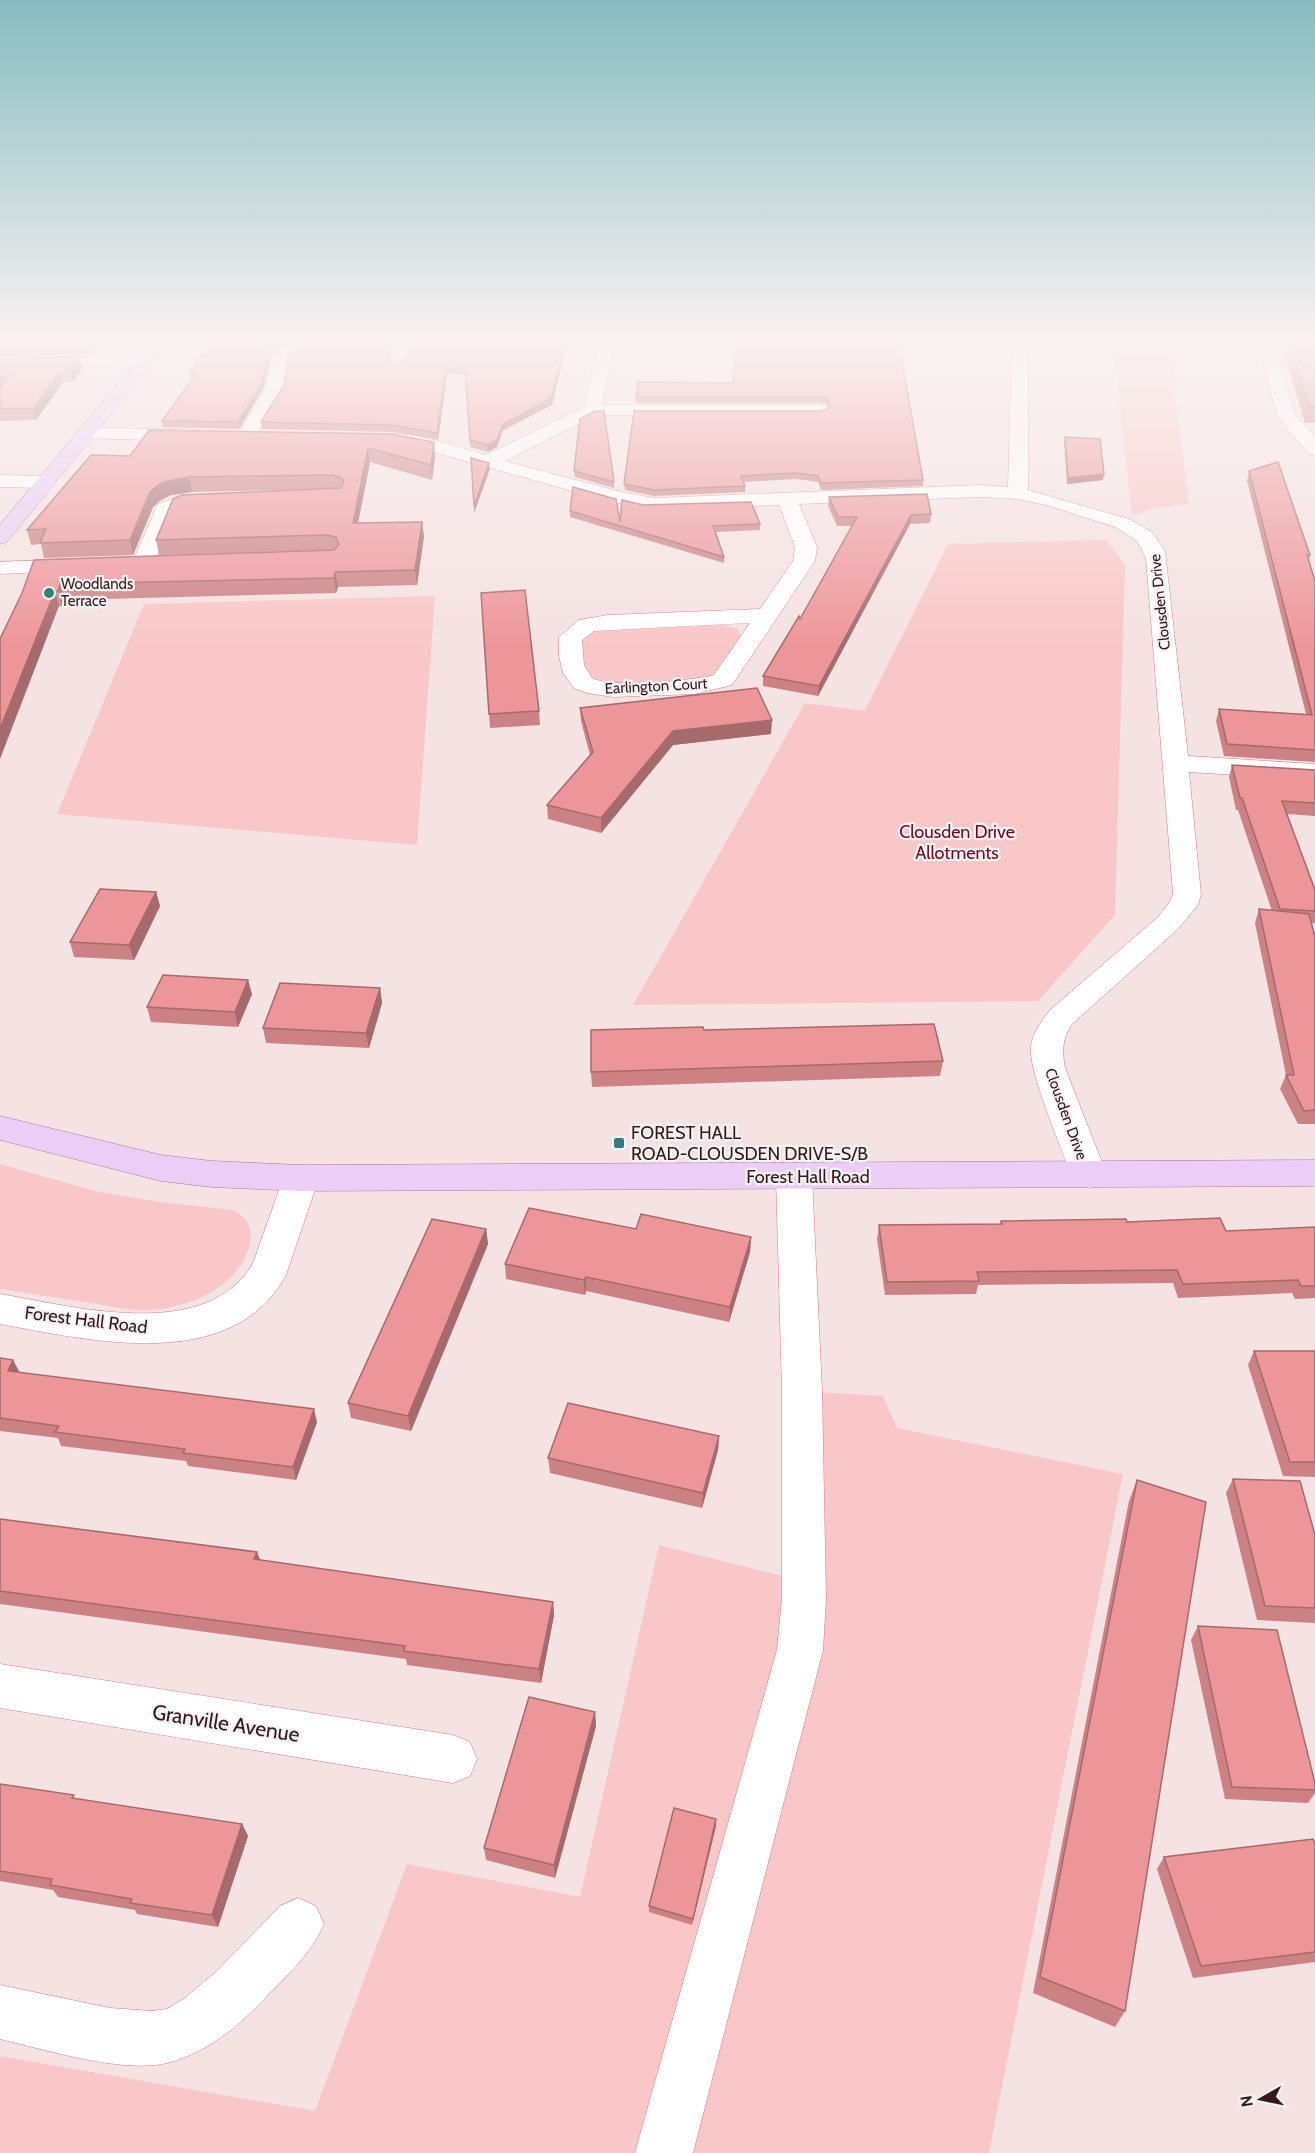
<svg xmlns="http://www.w3.org/2000/svg" width="1315" height="2153" viewBox="0 0 1315 2153" font-family="Cabin,sans-serif">
  <style>
    .green { fill: #f9c7c7 }
    .lines { fill: none; stroke-linecap: round; stroke-linejoin: round }
    .minor-casing { stroke: #cf7d81; stroke-width: 1 }
    .major-casing { stroke: #a478a5; stroke-width: 1 }
    .minor { fill: #fff; fill-rule: evenodd }
    .major { fill: #ebcdf6; fill-rule: evenodd }
    .wall { fill: #cc8184 }
    .shaded-wall { fill: #a6696c }
    .building { fill: #ed969a; stroke: #a6696c; stroke-width: 1.5 }
    .poi-dot { fill: #357e7f; stroke: #f4f4f4; stroke-width: 2 }
    .labels { text-anchor: middle; dominant-baseline: central; stroke-width: 4.5; stroke-linejoin: round; paint-order: stroke }
    .far-poi-label { font-size: 15px; fill: #371719; stroke: #f4f4f4; text-anchor: start }
    .far-street-label { font-size: 15px; fill: #371719; stroke: #f4f4f4 }
    .park-label { font-size: 18px; fill: #710720; stroke: #f4f4f4 }
    .poi-label { font-size: 18px; fill: #371719; stroke: #f4f4f4; text-anchor: start }
    .street-label { font-size: 18px; fill: #371719; stroke: #f4f4f4 }
    .near-street-label { font-size: 21px; fill: #371719; stroke: #f4f4f4 }
  </style>
  <rect width="100%" height="100%" fill="#f5e2e2"/>
  <g class="green">
    <path d="M1113,344H1169L1189,504L1155,508L1132,516Z"/>
    <path d="M1106,540L1125,565L1115,915L1038,1001L633,1005L805,703L865,711L948,544Z"/>
    <path d="M435,596L417,845L57,814L144,604Z"/>
    <path d="M720,624L737,629L740,633V639L713,675C685,682 600,694 583,669C582,649 577,641 595,630Z"/>
    <path d="M0,1164L95,1191L160,1202L233,1210C247,1217 253,1228 250,1243C240,1290 179,1313 136,1310C121,1309 105,1305 91,1303C60,1298 30,1294 0,1289Z"/>
    <path d="M802,1391L883,1396L897,1428L1123,1474L989,2153H0V2056L315,2111L407,1864L580,1897L659,1545L790,1578Z"/>
  </g>
  <g class="lines">
    <defs>
      <g id="minor">
        <path d="M289,344H309L288,359L283,390L253,440H239L237,436L265,390L272,357Z"/>
        <path d="M396,344H412L404,367H392L389,363Z"/>
        <path d="M598,344H614L602,405H819L825,406L828,410L825,414L819,415H595L505,461L621,492L654,498L980,485L1008,487L1012,344H1028V490L1129,519L1152,532L1165,551L1188,756L1315,764V780L1189,772L1201,894L1198,905L1178,929L1072,1024C1062,1038 1062,1052 1065,1068L1107,1175L1101,1184L1089,1188L1077,1184L1071,1175C1062,1148 1028,1071 1031,1047C1032,1033 1042,1021 1050,1010L1158,917L1169,903L1173,894L1146,558L1137,541L1115,527L1046,505L1017,499L980,497L799,504L817,547L815,561L732,685L695,694L613,697L587,693L574,688L563,673L559,656V637L579,620L608,615L760,609L793,561L795,547L779,505L654,510L612,502L422,449L382,443L380,439L382,435C407,429 461,448 486,455L584,407ZM750,623L714,675C690,681 613,689 592,678L584,665L582,640L594,631Z"/>
        <path d="M1259,344H1275L1295,415L1315,437V455L1308,453L1277,416Z"/>
        <path d="M146,356L152,357L154,361L152,365L0,368V358Z"/>
        <path d="M87,428L191,429L198,431L200,435L198,439L191,441L80,438L78,434L80,430Z"/>
        <path d="M0,475L45,476L52,478L55,482L52,486L45,488L0,487Z"/>
        <path d="M213,494L220,496L223,500L220,504L183,508L174,512L154,563L151,568L143,569L135,568L132,563L158,504L179,496Z"/>
        <path d="M77,559L85,560L88,565L85,570L0,574V562Z"/>
        <path d="M794,1164L806,1168L812,1177L822,1391L826,1599L823,1650L693,2153H635L777,1650L782,1599V1391L776,1177L782,1168Z"/>
        <path d="M301,1165L313,1169L319,1178L286,1275C232,1375 88,1340 0,1324V1294C72,1306 201,1342 250,1268C255,1261 257,1251 260,1243C268,1221 276,1200 283,1178L289,1169Z"/>
        <path d="M0,1664L453,1735L470,1742L477,1759L470,1776L453,1783L0,1708Z"/>
        <path d="M298,1898L316,1906L324,1924C312,1952 289,1974 268,1995C240,2025 207,2053 167,2063C124,2074 43,2049 0,2039V1985L110,2008L152,2011L167,2009L185,1998L219,1969L280,1906Z"/>
      </g>
      <g id="major">
        <path d="M151,344H168L7,542L0,544V525Z"/>
        <path d="M0,1116L161,1155L212,1161L301,1165L1315,1160V1186L301,1191L212,1187L161,1181L0,1140Z"/>
      </g>
    </defs>
    <use href="#minor" class="minor-casing"/>
    <use href="#major" class="major-casing"/>
    <use href="#minor" class="minor"/>
    <use href="#major" class="major"/>
  </g>
  <g class="wall">
    <path d="M0,344H99L92,354L0,356Z"/>
    <path d="M302,344H394L388,359L389,362H405L411,344H567L552,405L503,430L497,447L488,452L470,447L465,375L447,374L438,440L393,432L262,429L261,422L284,385Z"/>
    <path d="M899,344L923,480V486L821,490L818,482L796,479L743,482L745,486V492L654,496L625,490L624,484L819,411L826,410L828,408L827,405L819,403H636V397L733,383Z"/>
    <path d="M1288,344H1315V423H1305L1285,357Z"/>
    <path d="M271,355L263,389L239,429L163,427L162,421L191,380L189,373Z"/>
    <path d="M79,357L82,369L73,382H63L36,420L0,421V359Z"/>
    <path d="M391,434L435,456L432,480L370,462L358,523L424,536L417,585L338,587L336,593L64,600L62,606H59L22,593L34,560L331,550L159,555L156,540L313,489L192,492L171,495L161,500L153,507L133,555L44,558L41,544L31,545L27,530L130,456Z"/>
    <path d="M1065,437L1103,480L1067,484L1064,442Z"/>
    <path d="M574,471L614,482V488L575,477Z"/>
    <path d="M1249,471L1310,555L1309,561L1315,581V762L1224,756L1216,721L1219,709L1306,714L1247,481Z"/>
    <path d="M829,497L931,514L930,523L910,524L818,696L763,686V676L800,619L852,526H837L828,506Z"/>
    <path d="M643,505L760,524V530L716,532L724,557V563L570,517V511L620,522Z"/>
    <path d="M481,593L539,711L540,725L490,728Z"/>
    <path d="M580,708L771,734L673,745L601,833L548,819L547,805L590,755L581,721Z"/>
    <path d="M1232,765L1315,770V816L1287,814L1315,890V923H1312L1315,937V1124H1298L1280,1089L1286,1075L1255,923L1259,909L1272,911L1238,810H1236L1229,777Z"/>
    <path d="M156,892L160,906L134,960L74,957L70,942Z"/>
    <path d="M380,988L382,1003L369,1048L266,1043L263,1028Z"/>
    <path d="M252,994L238,1027L151,1022L147,1007Z"/>
    <path d="M704,1030L943,1061L940,1076L592,1087L591,1072Z"/>
    <path d="M1001,1221L1127,1222L1226,1231L1315,1227V1298L1295,1299L1292,1293L1178,1298L1173,1283L978,1285L976,1294L885,1295L877,1239L879,1225L1000,1224Z"/>
    <path d="M486,1229L488,1244L411,1431L351,1418L348,1403Z"/>
    <path d="M636,1229L751,1237L750,1252L729,1322L586,1291L585,1295L506,1279L505,1264Z"/>
    <path d="M1254,1351H1315V1477L1283,1476L1248,1365Z"/>
    <path d="M0,1358L19,1372L317,1422L296,1480L188,1466L186,1461L61,1446L58,1438L0,1431Z"/>
    <path d="M719,1436L718,1450L702,1508L550,1473L548,1458Z"/>
    <path d="M1233,1479L1315,1535V1623L1257,1620L1226,1493Z"/>
    <path d="M1137,1480L1125,2011L1115,2027L1033,1993L1129,1501Z"/>
    <path d="M0,1519L257,1552L260,1560L553,1602L554,1615L541,1683L407,1665L406,1659L0,1604Z"/>
    <path d="M1198,1626L1315,1783V1793L1308,1803L1225,1799L1191,1640Z"/>
    <path d="M595,1712L596,1726L555,1878L486,1860L484,1848Z"/>
    <path d="M0,1784L76,1799L242,1824L248,1836L218,1927L137,1914L135,1910L58,1897L53,1890L0,1881Z"/>
    <path d="M716,1826L692,1925L649,1912V1906Z"/>
    <path d="M1315,1844V1962L1193,1978L1157,1869L1164,1857Z"/>
  </g>
  <g class="shaded-wall">
    <path d="M90,344H99L92,354Z"/>
    <path d="M275,344H285L271,355L263,389L239,429L238,422L270,349Z"/>
    <path d="M391,344H394L387,362L386,356Z"/>
    <path d="M565,344H567L552,405L503,430L497,447L488,452L487,445Z"/>
    <path d="M79,357L82,369L73,382L70,370Z"/>
    <path d="M446,368L447,374L438,440L437,433Z"/>
    <path d="M61,371L63,382L36,420L33,409Z"/>
    <path d="M10,375L0,389V377Z"/>
    <path d="M434,442L435,456L432,480L431,465Z"/>
    <path d="M368,448L370,462L355,538L353,523Z"/>
    <path d="M489,463L490,469L474,513V506Z"/>
    <path d="M1104,474L1103,480L1067,484L1068,478Z"/>
    <path d="M189,477L192,492L171,495L161,500L153,507L133,555L130,540L150,492L158,485L168,481Z"/>
    <path d="M911,515L910,524L818,696L819,686Z"/>
    <path d="M422,522L424,536L417,585L415,570Z"/>
    <path d="M335,572L338,587L336,593L334,578Z"/>
    <path d="M60,584L64,600L62,606L58,591Z"/>
    <path d="M55,591L59,606L0,759V729Z"/>
    <path d="M772,720L771,734L673,745L601,833V818L673,731Z"/>
    <path d="M156,892L160,906L134,960L129,945Z"/>
    <path d="M248,980L252,994L238,1027L235,1012Z"/>
    <path d="M380,988L382,1003L369,1048L366,1033Z"/>
    <path d="M486,1229L488,1244L411,1431L408,1416Z"/>
    <path d="M751,1237L750,1252L729,1322L730,1307Z"/>
    <path d="M586,1277V1291L585,1295L584,1280Z"/>
    <path d="M13,1360L20,1373L8,1371Z"/>
    <path d="M314,1409L317,1422L296,1480L293,1467Z"/>
    <path d="M719,1436L718,1450L702,1508L703,1493Z"/>
    <path d="M257,1552L262,1566L254,1559Z"/>
    <path d="M553,1602L554,1615L541,1683L539,1669Z"/>
    <path d="M595,1712L596,1726L555,1878L554,1865Z"/>
    <path d="M716,1819V1826L692,1925L693,1919Z"/>
    <path d="M242,1824L248,1836L218,1927L212,1915Z"/>
  </g>
  <g class="building">
    <path d="M0,344H41L0,345Z"/>
    <path d="M211,344H275L270,349L262,383L238,422L162,421L196,374L189,373Z"/>
    <path d="M302,344H391L386,356L389,362H405L411,344H565L551,398L503,424L497,440L487,445L470,440L465,369L446,368L437,433L392,425L261,422L284,385L289,354Z"/>
    <path d="M735,344H899L923,480L821,483L818,476L796,473L741,476L745,486L654,490L624,484L634,411H819L826,410L830,406L827,399L819,397H636L638,382L733,383Z"/>
    <path d="M1289,344H1315V407L1309,406Z"/>
    <path d="M79,357L70,370L61,371L33,409H0V388L10,375L0,377V359Z"/>
    <path d="M595,411H604L614,482L574,471L580,419Z"/>
    <path d="M149,430L391,434L434,442L431,465L368,448L353,523L422,522L415,570L335,572L334,578L60,584L58,591H55L0,729V639L22,593L34,560L334,550L339,544L336,537L326,535L156,540L173,499L182,495L341,488L344,481L340,477L332,475L189,477L168,481L158,485L150,492L130,540L40,543L46,529L27,530L91,455L130,456Z"/>
    <path d="M1065,437L1100,439L1104,474L1068,478Z"/>
    <path d="M471,458L489,463L474,506Z"/>
    <path d="M1278,462L1310,555H1307L1315,581V750L1227,744L1219,709L1312,715L1249,471Z"/>
    <path d="M573,487L616,499L620,522L622,500L643,505L751,502L760,524L713,526L724,557L570,511Z"/>
    <path d="M927,494L931,514L911,515L819,686L763,676L799,616L800,619L857,517H838L829,497Z"/>
    <path d="M525,590L539,711L489,714L481,593Z"/>
    <path d="M757,688L772,720L673,731L601,818L547,805L593,752L580,708Z"/>
    <path d="M1232,765L1315,770V803L1282,801L1315,890V911L1280,909L1242,798H1240Z"/>
    <path d="M100,889L156,892L129,945L70,942Z"/>
    <path d="M1259,909L1309,914L1315,937V1110L1304,1111L1286,1075H1294Z"/>
    <path d="M163,975L248,980L235,1012L147,1007Z"/>
    <path d="M280,983L380,988L366,1033L263,1028Z"/>
    <path d="M934,1024L943,1061L591,1072V1030L703,1027L704,1030Z"/>
    <path d="M529,1208L636,1229L641,1214L751,1237L730,1307L586,1277L584,1280L505,1264Z"/>
    <path d="M1220,1218L1226,1231L1315,1227V1286H1301L1298,1280L1183,1284L1177,1270L977,1272L979,1281L887,1282L879,1225L1002,1224L1001,1221L1126,1219L1127,1222Z"/>
    <path d="M432,1219L486,1229L408,1416L348,1403Z"/>
    <path d="M1254,1351H1315V1462H1290Z"/>
    <path d="M0,1358L13,1360L8,1371L314,1409L293,1467L183,1453L185,1449L55,1432L59,1426L0,1418Z"/>
    <path d="M568,1403L719,1436L703,1493L548,1458Z"/>
    <path d="M1233,1479L1300,1481L1315,1535V1608L1265,1606Z"/>
    <path d="M1137,1480L1206,1502L1125,2011L1040,1977Z"/>
    <path d="M0,1519L257,1552L254,1559L553,1602L539,1669L404,1651L405,1646L0,1591Z"/>
    <path d="M1198,1626L1277,1630L1315,1783V1790L1232,1787Z"/>
    <path d="M529,1697L595,1712L554,1865L484,1848Z"/>
    <path d="M0,1784L74,1795L72,1798L242,1824L212,1915L130,1903L132,1899L50,1885L52,1879L0,1871Z"/>
    <path d="M674,1808L716,1819L693,1919L649,1906Z"/>
    <path d="M1313,1839L1315,1844V1952L1201,1966L1164,1857Z"/>
  </g>
  <linearGradient id="sky" x2="0" y2="1"><stop stop-color="#87bcc0"/><stop offset="0.53" stop-color="#faf2f2"/><stop offset="1" stop-color="#faf2f2" stop-opacity="0"/></linearGradient>
  <rect width="1315" height="646" fill="url(#sky)"/>
  <g class="poi-dot">
    <circle cx="49" cy="593" r="6"/>
    <rect x="613" y="1137" width="12" height="12" rx="3"/>
  </g>
  <g class="labels">
    <g class="far-poi-label">
      <text x="61" y="584">Woodlands<tspan x="61" dy="17">Terrace</tspan></text>
    </g>
    <g class="far-street-label">
      <text transform="translate(1160 602) rotate(-96)">Clousden Drive</text>
      <text transform="translate(656 686) rotate(-3)">Earlington Court</text>
      <text transform="translate(1066 1114) rotate(70)">Clousden Drive</text>
    </g>
    <g class="park-label">
      <text x="957" y="832">Clousden Drive<tspan x="957" dy="21">Allotments</tspan></text>
    </g>
    <g class="poi-label">
      <text x="631" y="1133">FOREST HALL<tspan x="631" dy="21">ROAD-CLOUSDEN DRIVE-S/B</tspan></text>
    </g>
    <g class="street-label">
      <text x="808" y="1177">Forest Hall Road</text>
      <text transform="translate(86 1320) rotate(7)">Forest Hall Road</text>
    </g>
    <g class="near-street-label">
      <text transform="translate(226 1723) rotate(9)">Granville Avenue</text>
    </g>
  </g>
  <g transform="translate(1261 2099) rotate(261)" stroke="#f4f4f4" stroke-width="4.5" paint-order="stroke">
  <path d="M0-4.5L10 22L0 15L-10 22Z" fill="#371719"/>
  <text y="-9" font-size="16" font-weight="bold" text-anchor="middle" fill="#371719">N</text>
  </g>
</svg>
